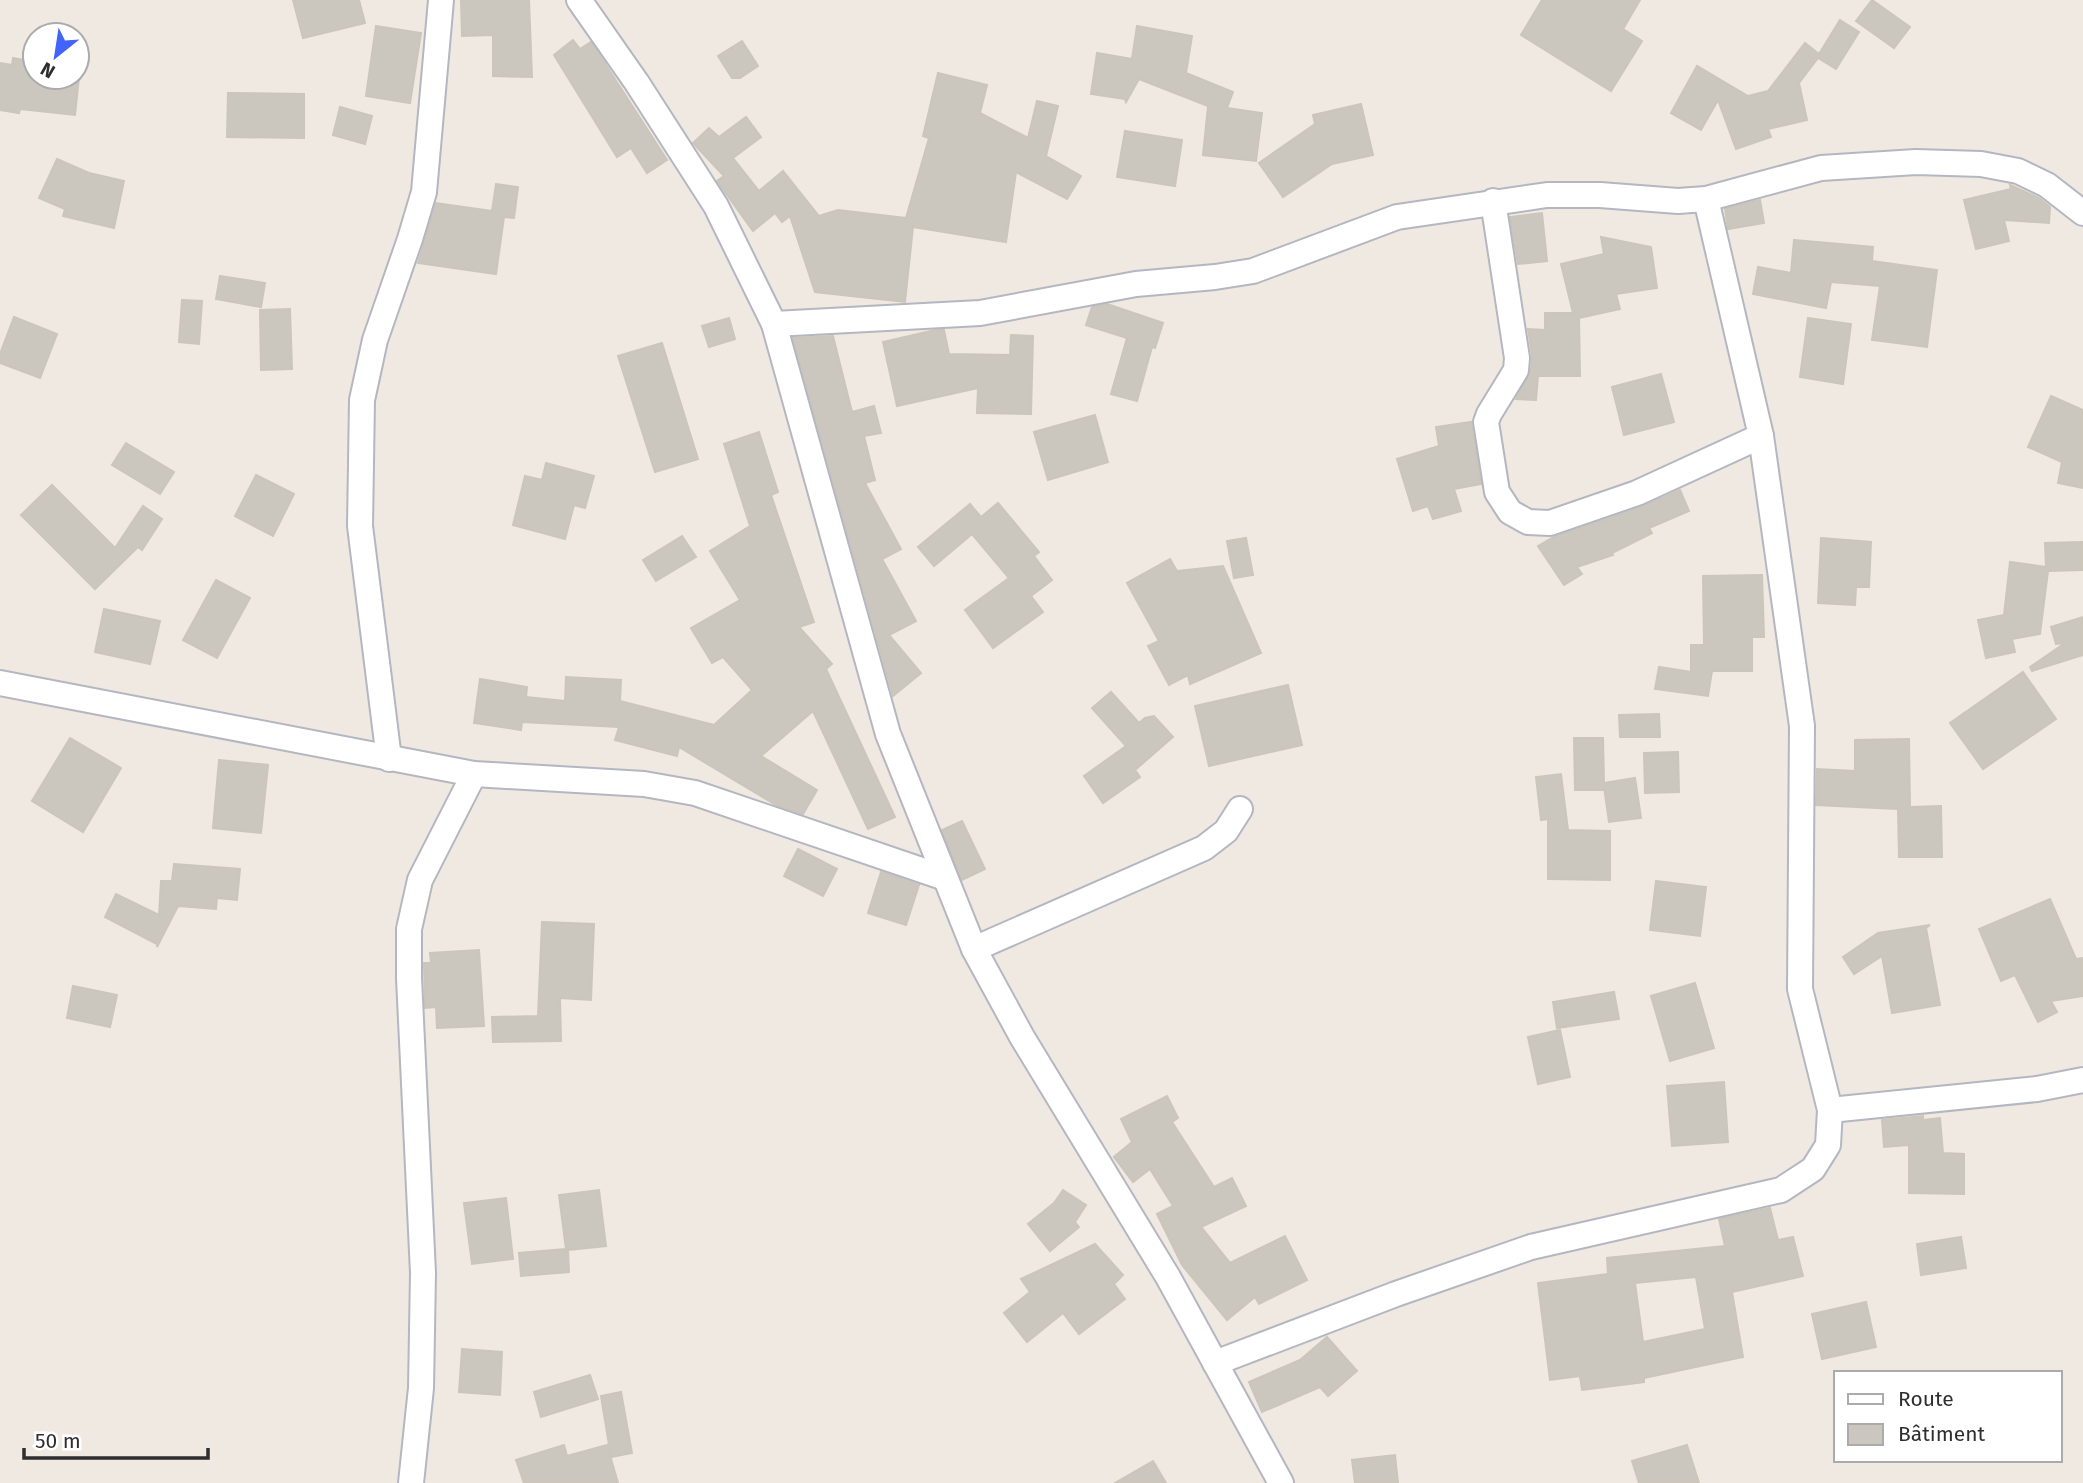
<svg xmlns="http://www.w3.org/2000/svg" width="2083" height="1483" viewBox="0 0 2083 1483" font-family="'Fira Sans',sans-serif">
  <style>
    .building { fill: #cbc7bf; stroke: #cbc5ba; stroke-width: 2; fill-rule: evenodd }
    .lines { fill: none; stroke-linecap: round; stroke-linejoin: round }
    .minor-casing { stroke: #b4b7c1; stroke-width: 28 }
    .minor { stroke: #fff; stroke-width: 24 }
  </style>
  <rect width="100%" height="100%" fill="#efe9e1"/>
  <g class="building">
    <path d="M293,0H359L365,23L303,38Z"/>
    <path d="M461,0H529L532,77L493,76V35L462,36Z"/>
    <path d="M1542,0H1640L1623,29L1642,41L1611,91L1521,35Z"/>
    <path d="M1872,0L1910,27L1894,48L1856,21Z"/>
    <path d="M1840,20L1859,32L1836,69L1818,58L1799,83L1807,120L1768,129L1771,137L1736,149L1718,100L1701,130L1671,113L1697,66L1748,96L1768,91L1805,43L1819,54Z"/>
    <path d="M376,26L421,33L410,103L366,96Z"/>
    <path d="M1137,26L1192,36L1186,73L1233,92L1227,108L1262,113L1256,161L1203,155L1208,106L1139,79L1126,102L1125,99L1091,94L1097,53L1132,59Z"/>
    <path d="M573,40L580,49L591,42L667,160L647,173L631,148L617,157L554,55Z"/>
    <path d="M742,41L758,66L740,78H732L718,56Z"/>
    <path d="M13,58L35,62V77H79L75,115L20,109L19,113L0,110V63L12,65Z"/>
    <path d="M938,73L987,85L980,113L1028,138L1037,101L1058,106L1046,156L1081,176L1067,199L1016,172L1006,242L913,227L905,302L815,292L790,216L782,222L775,213L753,231L717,181L724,176L693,143L709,128L719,137L746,117L761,137L733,158L759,191L783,171L819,216L838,210L906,218L929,138L923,136Z"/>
    <path d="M228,93L304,94V138L227,137Z"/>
    <path d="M1361,104L1373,155L1332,164L1283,197L1259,163L1315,124L1313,115Z"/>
    <path d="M340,107L372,116L365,144L333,135Z"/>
    <path d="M1125,131L1182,140L1175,186L1117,177Z"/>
    <path d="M57,159L89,173L124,181L114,228L63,216L65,209L39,198Z"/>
    <path d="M496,184L518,187L514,218L504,217L496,274L418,263L436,203L492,211Z"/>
    <path d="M2010,185L2039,198L2050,207L2049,223L2004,220L2009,241L1976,249L1964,200L2011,189Z"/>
    <path d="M1760,200L1764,223L1728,229L1725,209Z"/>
    <path d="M1542,213L1547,261L1518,264L1510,217Z"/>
    <path d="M1601,237L1651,247L1657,288L1616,294L1620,309L1579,318L1580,376H1538L1536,400L1516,399L1531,371L1532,356L1528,329L1545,330V313H1573L1561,264L1604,254Z"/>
    <path d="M1794,240L1873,247L1872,261L1937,270L1927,347L1872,340L1880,286L1831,282L1826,308L1753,294L1758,267L1791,273Z"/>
    <path d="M220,276L265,283L261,307L216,299Z"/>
    <path d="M182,300L202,301L199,344L179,342Z"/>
    <path d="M1107,304L1163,323L1155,348L1152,347L1137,401L1111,394L1127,338L1086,325L1092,307Z"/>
    <path d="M290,309L292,369L261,370L260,310Z"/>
    <path d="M14,317L57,334L40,378L0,363V354Z"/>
    <path d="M729,318L735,339L709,347L702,326Z"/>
    <path d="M1808,318L1851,324L1843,384L1800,377Z"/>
    <path d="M935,330H944L949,354L1010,355L1011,335L1033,336L1031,414L977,413L978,388L897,406L883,342Z"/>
    <path d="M833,336L852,412L874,406L881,433L864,436L875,480L865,483L901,549L882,559L916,621L889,635L921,673L893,696L793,338Z"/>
    <path d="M662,343L698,459L655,472L618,356Z"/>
    <path d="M1661,374L1674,422L1624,435L1612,387Z"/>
    <path d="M2051,396L2083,410V488L2058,483L2062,462L2028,447Z"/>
    <path d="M1095,415L1108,462L1048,480L1034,432Z"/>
    <path d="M1471,422L1481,484L1454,489L1461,511L1433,519L1428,506L1413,511L1397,459L1439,446L1436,427Z"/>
    <path d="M759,432L778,492L771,495L814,622L799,627L832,664L826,669L895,817L868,829L813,711L761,756L817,790L803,814L776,805L679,747L677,756L615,740L619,727L522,722L521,730L474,723L480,679L527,687L526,697L565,701L566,677L621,680L620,701L714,725L752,690L723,657L712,663L691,628L740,600L710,551L750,526L724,444Z"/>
    <path d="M126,443L174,472L160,494L112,465Z"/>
    <path d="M546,463L594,476L585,508L574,505L565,539L513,525L525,476L542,480Z"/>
    <path d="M256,475L294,494L273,536L235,516Z"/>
    <path d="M52,485L115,548L143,506L162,519L142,550L138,547L95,589L21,515Z"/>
    <path d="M1680,490L1689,511L1649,528L1652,533L1612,553L1613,555L1577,567L1582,574L1564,585L1538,546L1552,538L1642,507Z"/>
    <path d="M998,503L1039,552L1034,556L1052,580L1031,596L1043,612L993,648L965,610L1009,578L972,534L934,566L918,547L970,504L981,517Z"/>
    <path d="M682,536L696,557L656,581L643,560Z"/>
    <path d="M1246,538L1253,575L1234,578L1227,541Z"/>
    <path d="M1821,538L1871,542L1869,587H1856L1855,605L1818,603Z"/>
    <path d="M2083,542V570L2048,571L2040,634L2012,639L2015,652L1986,658L1978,620L2004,615L2010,562L2046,567L2045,543Z"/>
    <path d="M1170,559L1177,571L1223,566L1261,653L1190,684L1188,675L1169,685L1148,646L1159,641L1127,583Z"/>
    <path d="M1762,575L1764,637H1752V671H1712L1708,696L1655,689L1659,667L1691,672V645H1704L1703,576Z"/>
    <path d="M216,580L250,598L217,658L183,640Z"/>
    <path d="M104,609L160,621L150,664L95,652Z"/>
    <path d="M2083,617V655L2032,671L2030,667L2065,643L2056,644L2051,627Z"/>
    <path d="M2023,672L2056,719L1983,769L1950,723Z"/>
    <path d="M1288,685L1302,745L1209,766L1195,706Z"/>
    <path d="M1111,692L1139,723L1145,718L1154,716L1173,737L1135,770L1140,777L1103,803L1084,776L1126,746L1092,708Z"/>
    <path d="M1659,714L1660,737H1620L1619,715Z"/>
    <path d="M70,738L121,768L83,832L32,801Z"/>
    <path d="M1574,738H1603L1604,783L1635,778L1641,818L1609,822L1604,787V790H1575Z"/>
    <path d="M1909,739L1910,807L1941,806L1942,857H1899L1898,809L1816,805L1817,769L1855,771V740Z"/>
    <path d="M1678,752L1679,792L1645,793L1644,753Z"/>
    <path d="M219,760L268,765L261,833L213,828Z"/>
    <path d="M1561,774L1568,830L1610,831V880L1548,879V819L1541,820L1536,777Z"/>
    <path d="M962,821L985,869L962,880L942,830Z"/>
    <path d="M798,849L837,869L823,896L784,876Z"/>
    <path d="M174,864L240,869L237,900L217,898L216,909L178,906L157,947V944L105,917L116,894L159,915L161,881H172Z"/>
    <path d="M881,872L919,885L906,925L868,913Z"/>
    <path d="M1656,881L1706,887L1700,936L1650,930Z"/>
    <path d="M2050,899L2076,959L2083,958V996L2051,1001L2057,1012L2038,1022L2015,975L2001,981L1979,929Z"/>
    <path d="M542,922L594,924L591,1000L560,998L561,1041L493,1042L492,1017L538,1016Z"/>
    <path d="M1930,925L1926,928L1940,1005L1892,1013L1882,956L1854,974L1843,957L1878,933Z"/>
    <path d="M479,950L484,1026L437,1028L436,1007L425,1008L424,963H431L430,953Z"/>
    <path d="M1695,983L1714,1048L1670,1061L1651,996Z"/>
    <path d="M73,986L117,995L110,1027L67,1018Z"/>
    <path d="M1614,992L1619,1019L1557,1028L1553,1002Z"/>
    <path d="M1560,1030L1570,1077L1538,1084L1528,1037Z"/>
    <path d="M1724,1082L1728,1142L1672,1146L1667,1086Z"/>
    <path d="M1167,1096L1178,1118L1172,1122L1214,1187L1232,1178L1246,1206L1201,1227L1230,1263L1285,1236L1307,1280L1259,1304L1255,1297L1227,1320L1182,1265L1157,1214L1173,1206L1150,1169L1133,1182L1114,1157L1132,1142L1121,1119Z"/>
    <path d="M1923,1116V1120L1940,1118L1943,1153L1964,1154V1194L1909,1193V1145L1884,1147L1882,1120Z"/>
    <path d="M599,1190L606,1246L568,1250L569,1272L521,1276L519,1253L566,1249L559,1195Z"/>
    <path d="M1063,1190L1086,1205L1075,1222L1079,1227L1050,1251L1028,1224L1054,1203Z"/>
    <path d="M506,1198L513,1259L472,1264L464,1203Z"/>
    <path d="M1770,1208L1778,1240L1793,1237L1803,1276L1732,1292L1743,1357L1644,1378V1382L1582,1390L1580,1376L1550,1380L1538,1283L1608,1274L1607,1258L1725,1246L1719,1219ZM1696,1277L1705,1329L1643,1342L1635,1283Z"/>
    <path d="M1961,1237L1966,1268L1921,1275L1917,1244Z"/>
    <path d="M1095,1244L1123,1275L1114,1284L1125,1299L1079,1334L1063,1313L1027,1342L1004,1313L1030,1292L1021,1279Z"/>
    <path d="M1866,1302L1876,1347L1822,1359L1812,1314Z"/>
    <path d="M1327,1337L1357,1371L1328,1396L1320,1387L1262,1412L1249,1382L1300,1360Z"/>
    <path d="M462,1349L502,1352L500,1395L459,1392Z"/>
    <path d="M590,1375L598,1399L541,1417L534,1392Z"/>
    <path d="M621,1392L632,1453L611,1457L601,1396Z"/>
    <path d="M564,1445L567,1456L607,1445L618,1483H524L516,1460Z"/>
    <path d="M1687,1445L1699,1483H1639L1632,1461Z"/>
    <path d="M1395,1455L1398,1483H1355L1352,1460Z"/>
    <path d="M1153,1461L1166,1483H1115Z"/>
  </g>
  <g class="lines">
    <defs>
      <g id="minor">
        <path d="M579,0L637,83L716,206L774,324L888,734L974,949L1022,1037L1168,1277L1281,1483"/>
        <path d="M1493,201L1517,358L1516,370L1489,414L1486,422L1497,492L1510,512L1528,522L1550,523L1637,493L1761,436"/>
        <path d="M774,324L980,313L1136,284L1215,277L1253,271L1397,217L1547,195H1600L1678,201L1706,199L1821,168L1916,162L1981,164L2018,171L2047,185L2083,213"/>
        <path d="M0,683L474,774L644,784L695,793L945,878"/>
        <path d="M389,759L360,526L362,400L375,340L410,239L424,192L441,0"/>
        <path d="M974,949L1204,848L1226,831L1240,809"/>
        <path d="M1830,1110L2037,1089L2083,1080"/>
        <path d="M1215,1363L1396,1294L1531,1247L1781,1190L1813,1169L1828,1145L1830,1110L1800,989L1802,726L1761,436L1706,199"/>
        <path d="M411,1483L421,1388L423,1273L409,978V929L420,880L474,774"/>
      </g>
    </defs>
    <use href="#minor" class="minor-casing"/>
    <use href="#minor" class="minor"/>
  </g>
  <rect x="1834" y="1371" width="228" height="91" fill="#ffffff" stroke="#ababab" stroke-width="2"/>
  <rect x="1848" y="1394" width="35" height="10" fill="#ffffff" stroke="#ababab" stroke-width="2"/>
  <text x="1898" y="1406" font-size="21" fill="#2e2e2e">Route</text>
  <rect x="1848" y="1424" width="35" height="21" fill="#cbc7bf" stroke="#ababab" stroke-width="2"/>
  <text x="1898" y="1441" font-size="21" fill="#2e2e2e">Bâtiment</text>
  <g transform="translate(56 56) rotate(210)"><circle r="33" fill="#ffffff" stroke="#ababab" stroke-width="2"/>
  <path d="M0-5L12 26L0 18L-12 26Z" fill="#4264fb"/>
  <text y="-10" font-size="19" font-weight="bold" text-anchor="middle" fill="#2e2e2e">N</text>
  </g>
  <path d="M24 1448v10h184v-10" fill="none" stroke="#2e2e2e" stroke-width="3.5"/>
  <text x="35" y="1448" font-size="21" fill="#2e2e2e" stroke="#ffffff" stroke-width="5" paint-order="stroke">50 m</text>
</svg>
